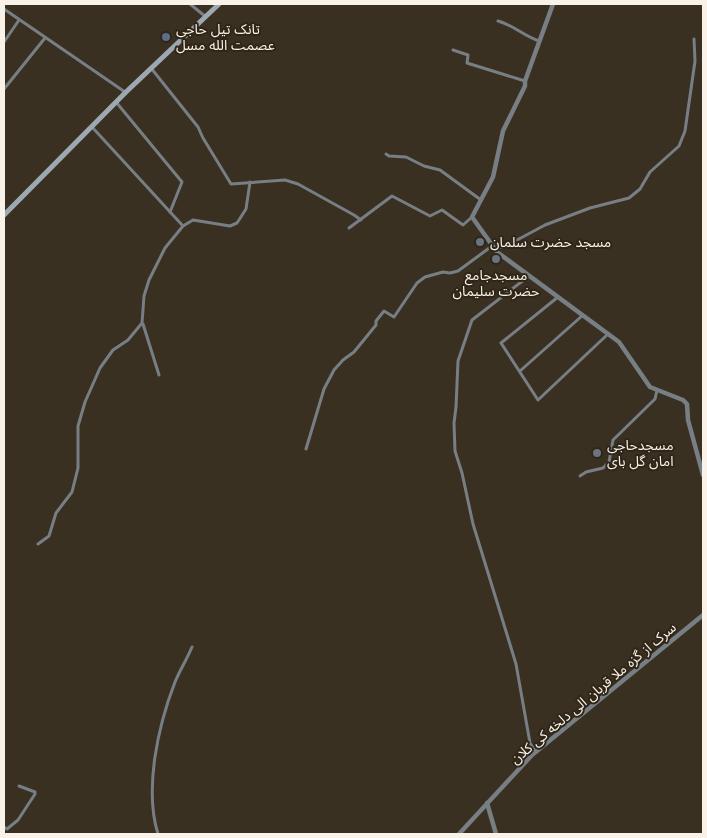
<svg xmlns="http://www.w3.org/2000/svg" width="707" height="838" viewBox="0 0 707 838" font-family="Quicksand,'Noto Sans Arabic',sans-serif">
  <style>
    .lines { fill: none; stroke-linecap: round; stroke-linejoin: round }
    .minor { stroke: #777e84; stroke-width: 3 }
    .tertiary { stroke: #777e84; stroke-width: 4.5 }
    .secondary { stroke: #9da9b2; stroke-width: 5 }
    .service-dot { fill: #5c6f8a; stroke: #2f2618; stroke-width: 2 }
    .worship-dot { fill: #6b7280; stroke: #2f2618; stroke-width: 2 }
    .labels { text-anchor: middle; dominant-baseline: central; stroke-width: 4; stroke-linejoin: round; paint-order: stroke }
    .poi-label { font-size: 14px; fill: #f8f2e9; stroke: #2f2618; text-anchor: start }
    .street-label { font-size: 14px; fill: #f8f2e9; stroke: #2f2618 }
  </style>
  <rect width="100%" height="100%" fill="#393022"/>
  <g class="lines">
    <g class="minor">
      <path d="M190,4L206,17"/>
      <path d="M4,9L125,92"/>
      <path d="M498,21C513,25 524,36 539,41"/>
      <path d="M4,42L19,20"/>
      <path d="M453,50L468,55L467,63L525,81"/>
      <path d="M151,68L198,127L203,138L231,184L285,180L298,184L354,215L361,220"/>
      <path d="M4,89L45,38"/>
      <path d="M116,102L182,182L170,212"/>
      <path d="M92,127L183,226"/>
      <path d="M386,154L389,156L406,157L424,166L440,170L481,200"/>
      <path d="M349,228L392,196L430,216L442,210L463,225L472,217"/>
      <path d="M494,248L504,247L545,225L590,208L629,198L640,189L650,172L679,146L685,131L695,61L694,39"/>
      <path d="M529,276L472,320L458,361L456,407L454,423L455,451L462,473L473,524L516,664L530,743L536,752"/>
      <path d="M558,297L501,343L538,400L608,334"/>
      <path d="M143,324L159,375"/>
      <path d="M520,371L583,315"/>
      <path d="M306,449L324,389L334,370L343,360L354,352L376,325V321L384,311L394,317L417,283L425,277L443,272L450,273L458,271L492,246"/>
      <path d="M580,476L586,472L603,468L609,462L613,440L655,399L657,390"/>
      <path d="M38,544L49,536L56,513L72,492L78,468V426L85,402L100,368L113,350L128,340L142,323L144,296L149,280L165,248L183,226L193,220L230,226L237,223L246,209L250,182"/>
      <path d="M4,827L7,829L18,820L35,794V792L19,786"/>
      <path d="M158,834C144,789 158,726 175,682C180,670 187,659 192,647"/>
    </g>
    <g class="tertiary">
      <path d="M553,4L525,81V86L503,131L493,177L472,217L497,252L619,342L650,387L683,400L687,404L688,420L703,475"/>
      <path d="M487,803L496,834"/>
      <path d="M459,834L532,755L703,615"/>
    </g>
    <path class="secondary" d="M4,215L126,92L219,4"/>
  </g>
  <circle class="service-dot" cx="166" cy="37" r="5"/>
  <g class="worship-dot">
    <circle cx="480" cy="242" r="5"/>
    <circle cx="496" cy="259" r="5"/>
    <circle cx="597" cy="453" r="5"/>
  </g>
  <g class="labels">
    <g class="poi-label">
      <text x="176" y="29">تانک تیل حاجی<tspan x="176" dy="16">عصمت الله مسل</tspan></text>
      <text x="490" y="242">مسجد حضرت سلمان</text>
      <text x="496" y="275" text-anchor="middle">مسجدجامع<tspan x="496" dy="16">حضرت سلیمان</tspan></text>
      <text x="607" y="445">مسجدحاجی<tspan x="607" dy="16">امان گل بای</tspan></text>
    </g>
    <g class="street-label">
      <text transform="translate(593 693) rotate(-40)">سرک از گزه ملا قربان الی دلخه کی کلان</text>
    </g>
  </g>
  <rect width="707" height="838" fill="none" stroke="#f8f2e9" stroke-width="10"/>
</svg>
